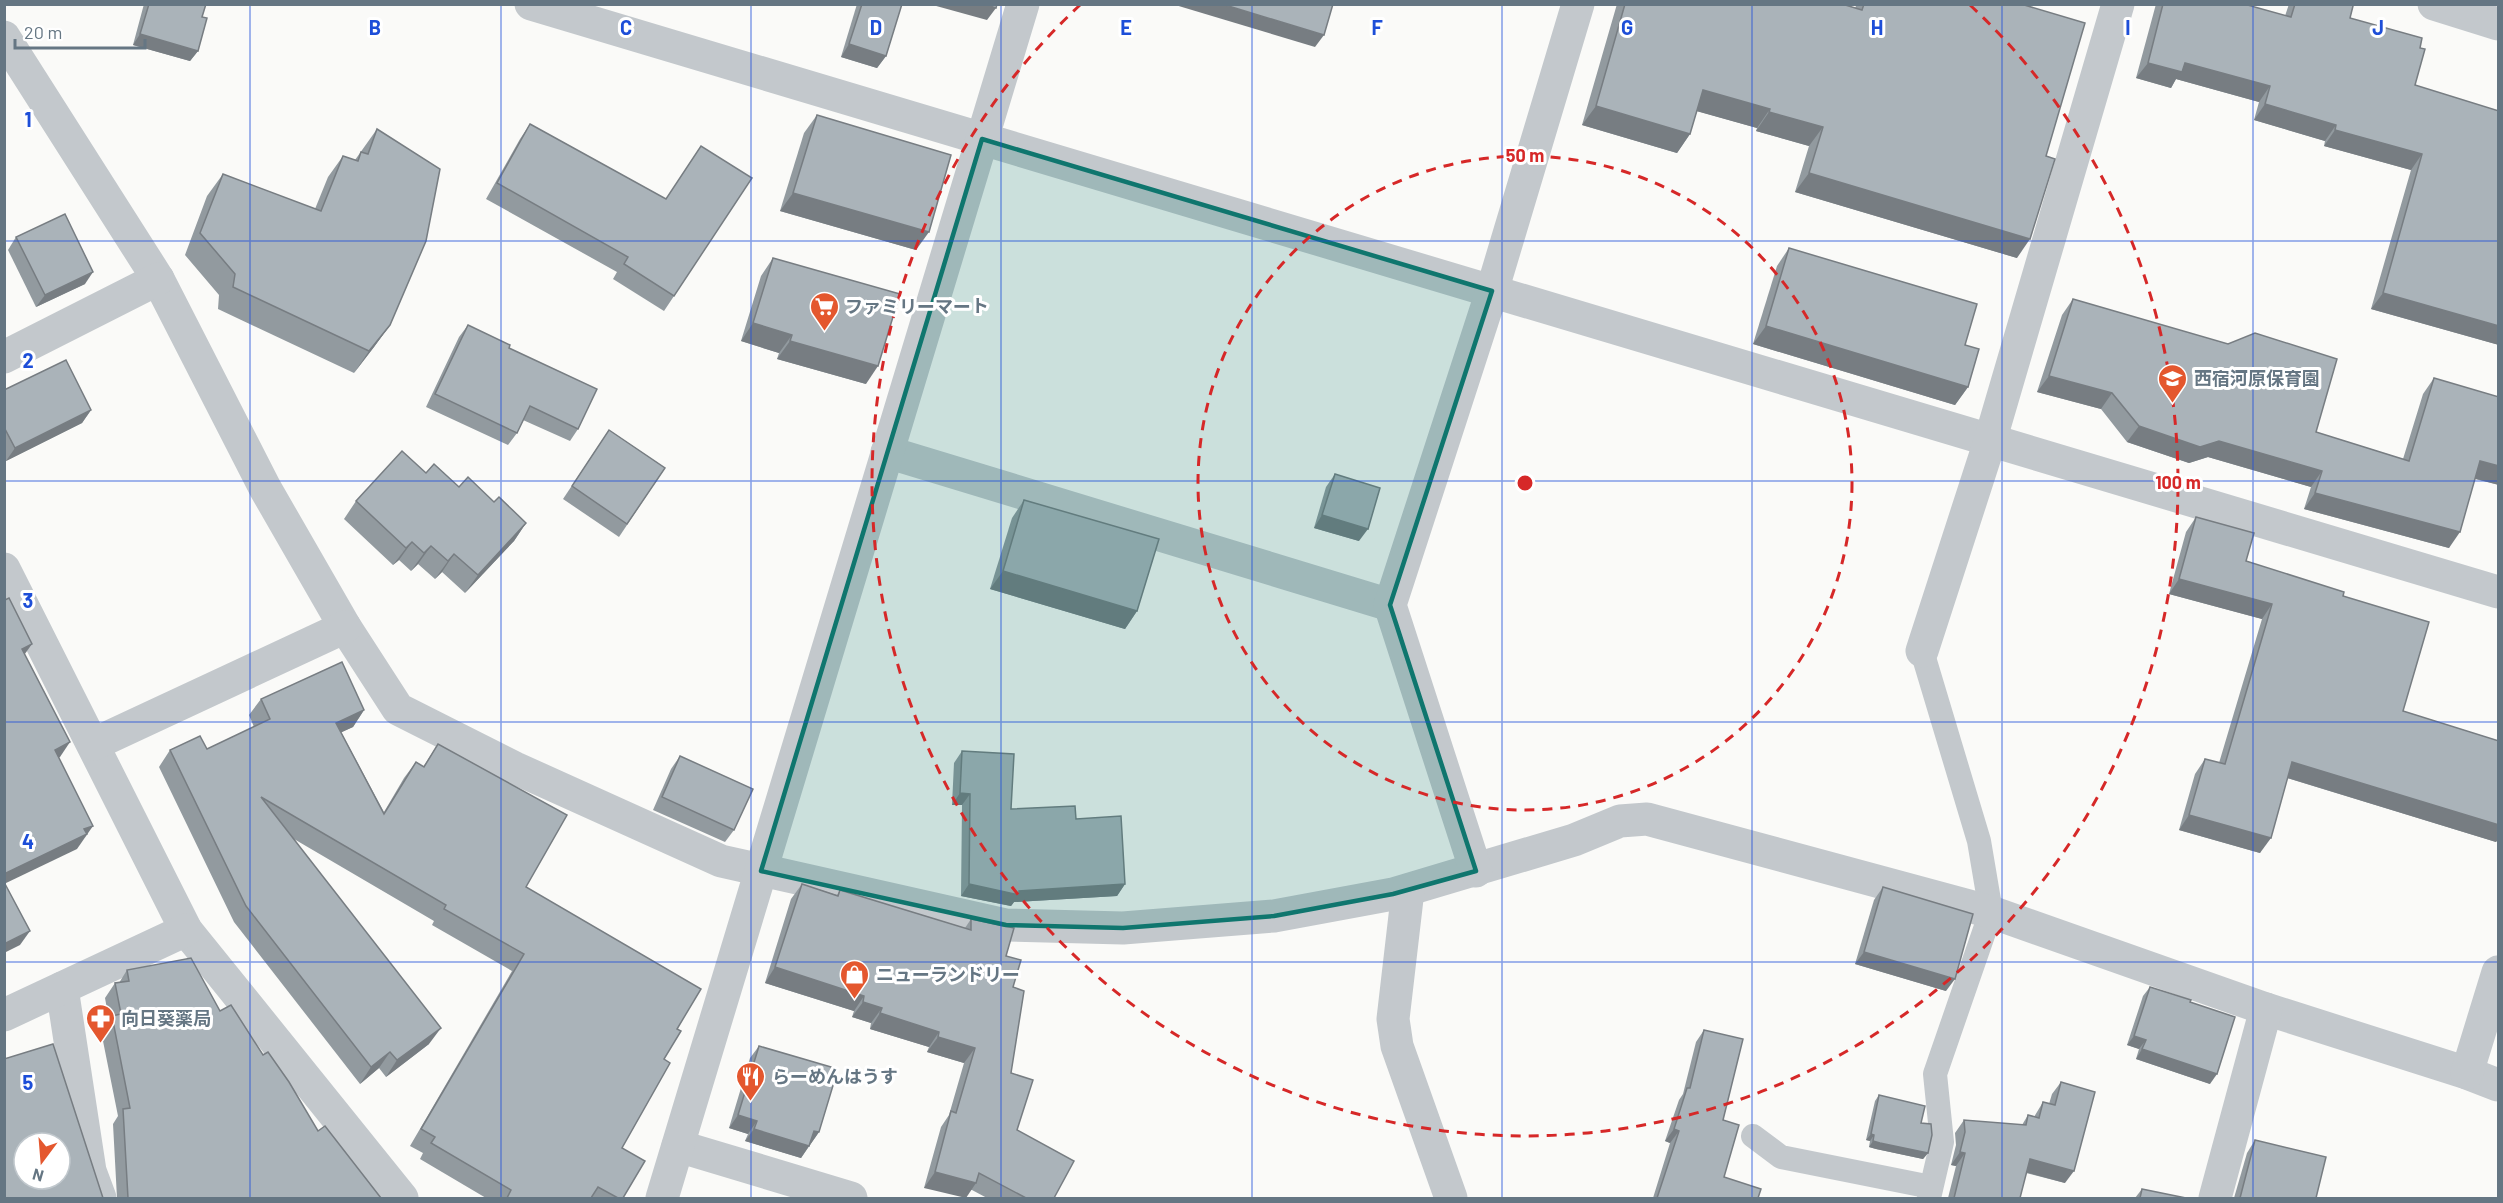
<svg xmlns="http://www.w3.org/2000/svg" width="2503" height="1203" viewBox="0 0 2503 1203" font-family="Barlow,'Noto Sans JP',sans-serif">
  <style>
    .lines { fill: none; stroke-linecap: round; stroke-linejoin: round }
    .service { stroke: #c3c8cc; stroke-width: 24 }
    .minor { stroke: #c3c8cc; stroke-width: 33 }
    .tertiary { stroke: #c3c8cc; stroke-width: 33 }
    .wall { fill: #929a9f }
    .shaded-wall { fill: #777d82 }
    .building { fill: #aab3b9; stroke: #777d82; stroke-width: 1.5; fill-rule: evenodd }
    .marked { fill: #0f766e; fill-opacity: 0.2; stroke: #0f766e; stroke-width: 4.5; stroke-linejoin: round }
    .grid { fill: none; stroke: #1d4ed8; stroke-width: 1.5; stroke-opacity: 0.55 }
    .ring { fill: none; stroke: #d62828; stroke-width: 3; stroke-dasharray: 10 8 }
    .labels { text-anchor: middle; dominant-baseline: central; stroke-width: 6; stroke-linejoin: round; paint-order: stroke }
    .poi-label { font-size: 18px; font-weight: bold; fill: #657683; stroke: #fff; text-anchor: start }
    .grid-label { font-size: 20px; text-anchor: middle; font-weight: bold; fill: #1d4ed8; stroke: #fff; stroke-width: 6; stroke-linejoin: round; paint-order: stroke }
    .centre { fill: #d62828; stroke: #fff; stroke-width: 3 }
    .ring-label { font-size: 18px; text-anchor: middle; font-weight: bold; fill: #d62828; stroke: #fff; stroke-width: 6; stroke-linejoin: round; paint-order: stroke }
  </style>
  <rect width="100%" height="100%" fill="#fafaf8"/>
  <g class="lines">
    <g class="service">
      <path d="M1922,651L1979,841L1991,912L1935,1074L1942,1142L1929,1198"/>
      <path d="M1753,1136L1781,1157L1931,1187"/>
    </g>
    <g class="minor">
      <path d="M531,4L2498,592"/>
      <path d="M2434,4L2498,24"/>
      <path d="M4,37L158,279L265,488L345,627L398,709L515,768L721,861L1006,925L1123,928L1274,916L1393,894L1574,840L1620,821L1647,819L1991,912L2266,1009L2467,1073L2498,1085"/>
      <path d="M4,357L158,279"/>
      <path d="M887,452L1390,605"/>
      <path d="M4,569L186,930L402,1198"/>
      <path d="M1922,651L1990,441L2118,4"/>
      <path d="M94,744L345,627"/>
      <path d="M1476,871L1390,605L1492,291L1578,4"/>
      <path d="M1408,890L1393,1019L1397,1046L1451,1198"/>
      <path d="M62,988L90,1171L100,1198"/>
      <path d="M4,1015L186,930"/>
      <path d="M2467,1073L2498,972"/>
      <path d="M678,1146L851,1198"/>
      <path d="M2215,1198L2266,1009"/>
    </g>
    <path class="tertiary" d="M662,1198L1023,4"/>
  </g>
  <g class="wall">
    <path d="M144,4H206L202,17L198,51L190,61L133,45Z"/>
    <path d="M857,4H902L886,56L877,68L841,57Z"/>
    <path d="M1617,4H1842L1855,8L1857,4H2021L2017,258L1795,192L1809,146L1756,131L1757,128L1697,111L1690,134L1677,153L1582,125Z"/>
    <path d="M2156,4H2244L2285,16L2289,4H2350V18L2420,48L2415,85L2499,345L2371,309L2411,170L2324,146L2325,141L2254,120L2259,102L2176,79L2171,88L2136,78Z"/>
    <path d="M817,115L916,250L780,211L804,133Z"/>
    <path d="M530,124L666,199L701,146L674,296L664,311L613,279L617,272L486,199L520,139Z"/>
    <path d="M377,129L390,325L374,347L354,373L218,309L219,295L185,255L207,196L223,174L315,209L328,177L343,156L355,160Z"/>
    <path d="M16,237L85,284L36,307L8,250Z"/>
    <path d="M1789,248L1965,345L1968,387L1955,405L1753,344L1777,266Z"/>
    <path d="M773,258L866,384L777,359L779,353L741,341L761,276Z"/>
    <path d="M2073,299L2316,432L2403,459L2423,394L2434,378L2499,485L2475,479L2449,548L2304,509L2311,487L2208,457L2189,463L2127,442L2101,409L2037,392L2062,315Z"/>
    <path d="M468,325L509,348L578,429L570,441L523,420L517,433L508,445L426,407L459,337Z"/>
    <path d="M4,390L91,410L82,423L6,461L4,457Z"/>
    <path d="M609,430L665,468L619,537L563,499Z"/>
    <path d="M426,473L494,502L526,523L514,541L465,593L442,572L435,579L418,564L411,571L399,560L393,565L344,519L356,501Z"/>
    <path d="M1335,474L1359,541L1314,528L1326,487Z"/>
    <path d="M1024,500L1137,611L1125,629L990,589L1012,518Z"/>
    <path d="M2196,517L2246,561L2343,596L2403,711L2499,741V838L2496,842L2287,778L2260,853L2179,830L2195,774L2205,759L2219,763L2262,619L2169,594L2186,532Z"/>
    <path d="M261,699L364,710L353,727L341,732L384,812L404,778L416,762L423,767L438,744L526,887L677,1029L664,1059L622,1148L623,1198H486L420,1159L423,1153L410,1146L512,971L432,925L434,921L294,839L429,1044L386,1077L379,1068L360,1084L234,922L159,767L170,750L207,749L254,727L249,715Z"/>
    <path d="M962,751L1011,809L1076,819L1125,884L1117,896L1014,902L1011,906L961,896L962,805H952L954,763Z"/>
    <path d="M680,756L734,830L725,842L653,810L671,769Z"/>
    <path d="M802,884L837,895L840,890L965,928L971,919L1006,956L1013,987L1011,1073L1017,1130L1054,1198H987L972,1190L924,1188L941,1127L949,1115L964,1063L927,1052L929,1047L870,1029L871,1023L852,1017L854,1011L765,983L791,899Z"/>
    <path d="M1883,887L1946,991L1855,964L1874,900Z"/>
    <path d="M127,970L220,1011L263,1055L318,1131L381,1198H117L113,1124L118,1116L101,1031L109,1020L105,998L115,983H119Z"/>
    <path d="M2150,987L2190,1002L2210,1084L2136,1059L2139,1049L2127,1045L2143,996Z"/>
    <path d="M1704,1030L1723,1120L1724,1177L1758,1198H1653L1670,1143L1665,1141L1679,1100L1683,1094L1696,1042Z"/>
    <path d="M759,1046L819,1132L801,1158L745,1141L748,1134L729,1128L750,1058Z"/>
    <path d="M2061,1082L2065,1183L2026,1173L2020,1198H1948L1956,1166L1951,1165L1956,1145L1955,1133L1964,1120L2022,1125L2028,1115L2034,1117L2043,1102L2049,1104L2052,1094Z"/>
    <path d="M1879,1095L1921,1123L1928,1153L1923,1159L1876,1149L1869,1147L1870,1141L1866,1140L1875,1101Z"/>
    <path d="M2255,1140L2316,1198H2234L2247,1153Z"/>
    <path d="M2142,1189L2186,1198H2135Z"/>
  </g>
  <g class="shaded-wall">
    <path d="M929,4H984L996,8L987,20Z"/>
    <path d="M1172,4H1222L1324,35L1315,47Z"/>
    <path d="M140,34L198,51L190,61L133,45Z"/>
    <path d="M849,44L886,56L877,68L841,57Z"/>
    <path d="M2148,63H2185L2270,86L2259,102L2176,79L2171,88L2136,78Z"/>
    <path d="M1703,90L1770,109L1757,128L1689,109Z"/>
    <path d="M2265,104L2336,125L2325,141L2254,120Z"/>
    <path d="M1596,106L1690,134L1677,153L1582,125Z"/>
    <path d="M1769,112L1823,127L1809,146L1756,131Z"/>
    <path d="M2335,130L2422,154L2411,170L2324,146Z"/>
    <path d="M1809,173L2030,239L2017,258L1795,192Z"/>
    <path d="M793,193L929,232L916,250L780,211Z"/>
    <path d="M93,272L85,284L36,307L45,295Z"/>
    <path d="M2383,293L2499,326V345L2371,309Z"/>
    <path d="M753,323L792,335L779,353L741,341Z"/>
    <path d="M390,325L374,347L354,373L369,351Z"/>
    <path d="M1766,326L1968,387L1955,405L1753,344Z"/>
    <path d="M790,341L878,366L866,384L777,359Z"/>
    <path d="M2049,376L2112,393L2101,409L2037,392Z"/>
    <path d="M91,410L82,423L6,461L15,448Z"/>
    <path d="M2139,426L2219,441L2322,471L2311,487L2208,457L2189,463L2127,442Z"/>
    <path d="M2480,461L2499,466V485L2469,477Z"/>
    <path d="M2315,493L2460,532L2449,548L2304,509Z"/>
    <path d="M1322,515L1368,529L1359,541L1314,528Z"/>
    <path d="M526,523L514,541L465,593L478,575Z"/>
    <path d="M412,542L399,560L393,565L406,548Z"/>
    <path d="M431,546L418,564L411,571L424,553Z"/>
    <path d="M454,554L442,572L435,579L448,561Z"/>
    <path d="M1003,571L1137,611L1125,629L990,589Z"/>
    <path d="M2179,579L2272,604L2262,619L2169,594Z"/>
    <path d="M32,644L22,658V649Z"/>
    <path d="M364,710L353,727L325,740L336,723Z"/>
    <path d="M70,742L60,757L45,764L55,750Z"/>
    <path d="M2292,762L2499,825V838L2496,842L2281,776Z"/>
    <path d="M960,793L970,794L962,805H952Z"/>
    <path d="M2189,815L2271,838L2260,853L2179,830Z"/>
    <path d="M93,826L77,849L4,884V874L84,829Z"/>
    <path d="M969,884L1019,891L1125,884L1117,896L1014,902L1011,906L961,896Z"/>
    <path d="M30,931L20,945L4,953V944Z"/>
    <path d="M1864,952L1955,979L1946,991L1855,964Z"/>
    <path d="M775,967L864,996L854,1011L765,983Z"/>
    <path d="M863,1002L882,1008L871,1023L852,1017Z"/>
    <path d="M880,1013L939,1032L929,1047L870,1029Z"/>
    <path d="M441,1028L429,1044L386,1077L397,1060Z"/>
    <path d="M2134,1036L2146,1040L2139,1049L2127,1045Z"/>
    <path d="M938,1037L975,1048L964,1063L927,1052Z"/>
    <path d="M2142,1049L2217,1074L2210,1084L2136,1059Z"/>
    <path d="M390,1052L379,1068L360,1084L371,1067Z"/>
    <path d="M738,1115L757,1121L748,1134L729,1128Z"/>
    <path d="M754,1129L809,1146L801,1158L745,1141Z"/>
    <path d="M1674,1129L1679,1131L1670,1143L1665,1141Z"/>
    <path d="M814,1131L819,1132L810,1145Z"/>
    <path d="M1871,1134L1874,1135L1870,1141L1866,1140Z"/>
    <path d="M1873,1141L1928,1153L1923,1159L1876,1149L1869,1147Z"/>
    <path d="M1960,1152L1965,1153L1956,1166L1951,1165Z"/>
    <path d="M2030,1159L2074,1171L2065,1183L2021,1171Z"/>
    <path d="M935,1172L976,1183L966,1198L924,1188Z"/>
  </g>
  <g class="building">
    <path d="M149,4H206L202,17L207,18L198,51L140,34Z"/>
    <path d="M862,4H902L886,56L849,44Z"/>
    <path d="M984,4H997L996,8Z"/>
    <path d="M1222,4H1333L1324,35Z"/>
    <path d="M1625,4H1842L1862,10L1864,4H2021L2085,23L2046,156L2055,159L2030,239L1809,173L1823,127L1769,112L1770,109L1703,90L1690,134L1596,106Z"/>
    <path d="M2163,4H2244L2291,17L2295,4H2350L2353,6L2350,18L2422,38L2420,48L2425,49L2415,85L2499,111V326L2383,293L2422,154L2335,130L2336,125L2265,104L2270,86L2185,63L2182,72L2148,63Z"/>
    <path d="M817,115L951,155L929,232L793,193Z"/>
    <path d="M530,124L666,199L701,146L752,178L674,296L624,264L628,257L497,183Z"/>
    <path d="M377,129L440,169L426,241L390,325L369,351L233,287L235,274L200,233L223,174L321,211L343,156L358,161L361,152L368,154Z"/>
    <path d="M65,214L93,272L45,295L16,237Z"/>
    <path d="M1789,248L1977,304L1965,345L1979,349L1968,387L1766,326Z"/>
    <path d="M773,258L900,294L878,366L790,341L792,335L753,323Z"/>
    <path d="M2073,299L2228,344L2255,333L2337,359L2316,432L2409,461L2434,378L2499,397V466L2480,461L2460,532L2315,493L2322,471L2219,441L2200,447L2139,426L2112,393L2049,376Z"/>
    <path d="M468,325L510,345L509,348L597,389L578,429L530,406L517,433L435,394Z"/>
    <path d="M66,360L91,410L15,448L4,427V390Z"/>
    <path d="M609,430L665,468L627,524L572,486Z"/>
    <path d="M402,451L426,473L434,464L459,487L468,477L494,502L499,497L526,523L478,575L454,554L448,561L431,546L424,553L412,542L406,548L356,501Z"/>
    <path d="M1335,474L1380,488L1368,529L1322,515Z"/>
    <path d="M1024,500L1159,539L1137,611L1003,571Z"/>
    <path d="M2196,517L2254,533L2246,561L2344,592L2343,596L2429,622L2403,711L2499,741V825L2292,762L2271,838L2189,815L2205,759L2225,764L2272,604L2179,579Z"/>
    <path d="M4,598L5,600L9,598L32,644L22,649L70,742L55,750L93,826L84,829L87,834L4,874Z"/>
    <path d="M342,662L364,710L336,723L384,814L416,762L424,767L438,744L567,815L526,887L701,989L677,1029L681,1031L664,1059L670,1063L622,1148L645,1161L623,1198H618L598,1187L591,1198H507L511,1190L431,1143L435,1137L421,1129L524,954L444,909L446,905L261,797L441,1028L397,1060L390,1052L371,1067L246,906L170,750L200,736L207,749L270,719L261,699Z"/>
    <path d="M962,751L1014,754L1011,809L1075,806L1076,819L1121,816L1125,884L1019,891V895L969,884L970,794L960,793Z"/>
    <path d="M680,756L753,789L734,830L662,797Z"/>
    <path d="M4,882L30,931L4,944Z"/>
    <path d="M802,884L838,896L840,890L971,930V919L1014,928L1006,956L1021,960L1013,987L1024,991L1011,1073L1033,1080L1017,1130L1074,1161L1054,1198H1026L979,1173L976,1183L935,1172L951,1111L956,1113L975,1048L938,1037L939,1032L880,1013L882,1008L863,1002L864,996L775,967Z"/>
    <path d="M1883,887L1973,914L1955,979L1864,952Z"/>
    <path d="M191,958L220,1011L231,1005L263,1055L268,1052L289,1082L318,1131L325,1126L381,1198H128L123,1109L130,1108L112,1016L121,1014L115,983L129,981L127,970Z"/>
    <path d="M2150,987L2191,1000L2190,1002L2235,1017L2217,1074L2142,1049L2146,1040L2134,1036Z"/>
    <path d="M1704,1030L1743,1039L1723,1120L1739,1125L1724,1177L1761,1189L1758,1198H1657L1679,1131L1674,1129L1687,1088H1690Z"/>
    <path d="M53,1044L103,1198H4V1059ZM24,1143H60V1179H24Z"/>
    <path d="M759,1046L838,1069L819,1132L814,1131L809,1146L754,1129L757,1121L738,1115Z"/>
    <path d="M2061,1082L2095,1092L2074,1171L2030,1159L2020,1198H1954L1965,1153L1960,1152L1965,1132L1964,1120L2026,1125L2028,1115L2039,1118L2043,1102L2055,1105Z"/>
    <path d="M1879,1095L1925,1106L1921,1123L1931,1124L1932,1135L1928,1153L1880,1143L1873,1141L1874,1135L1871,1134Z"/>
    <path d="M2255,1140L2326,1157L2316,1198H2240Z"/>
    <path d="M2142,1189L2186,1198H2140Z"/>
  </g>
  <path class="marked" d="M982,139L1492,291L1390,605L1476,871L1393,894L1274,916L1123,928L1006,925L761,871Z"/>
  <path class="grid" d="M250,4V1198M501,4V1198M751,4V1198M1001,4V1198M1252,4V1198M1502,4V1198M1752,4V1198M2002,4V1198M2253,4V1198M4,241H2498M4,481H2498M4,722H2498M4,962H2498"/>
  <g class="ring">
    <circle cx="1525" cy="483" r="327"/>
    <path d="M1970 5A653 653 0 1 1 1080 5"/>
  </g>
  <defs>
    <symbol id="supermarket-pin" viewBox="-11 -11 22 30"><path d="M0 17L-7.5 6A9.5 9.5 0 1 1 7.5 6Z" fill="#e4572e" stroke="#fff"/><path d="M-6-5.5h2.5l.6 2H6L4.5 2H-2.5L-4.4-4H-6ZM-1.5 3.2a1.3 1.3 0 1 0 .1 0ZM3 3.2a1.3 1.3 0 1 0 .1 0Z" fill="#fff"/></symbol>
    <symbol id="school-pin" viewBox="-11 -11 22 30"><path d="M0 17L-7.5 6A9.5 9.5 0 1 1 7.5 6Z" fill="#e4572e" stroke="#fff"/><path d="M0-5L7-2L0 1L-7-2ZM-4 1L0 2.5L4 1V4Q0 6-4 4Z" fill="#fff"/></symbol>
    <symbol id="shop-pin" viewBox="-11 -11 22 30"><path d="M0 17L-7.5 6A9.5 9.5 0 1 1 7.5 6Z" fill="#e4572e" stroke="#fff"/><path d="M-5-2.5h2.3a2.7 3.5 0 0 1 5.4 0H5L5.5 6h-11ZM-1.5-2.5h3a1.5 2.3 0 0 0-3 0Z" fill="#fff"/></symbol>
    <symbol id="pharmacy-pin" viewBox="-11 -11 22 30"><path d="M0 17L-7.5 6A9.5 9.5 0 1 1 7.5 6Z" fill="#e4572e" stroke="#fff"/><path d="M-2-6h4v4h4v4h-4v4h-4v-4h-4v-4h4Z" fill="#fff"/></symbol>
    <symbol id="restaurant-pin" viewBox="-11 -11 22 30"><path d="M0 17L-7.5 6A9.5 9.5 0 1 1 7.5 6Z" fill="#e4572e" stroke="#fff"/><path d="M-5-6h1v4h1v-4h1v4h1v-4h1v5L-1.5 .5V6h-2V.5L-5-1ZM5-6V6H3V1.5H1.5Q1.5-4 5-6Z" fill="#fff"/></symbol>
  </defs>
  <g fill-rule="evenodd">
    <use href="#supermarket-pin" x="808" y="290" width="33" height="45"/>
    <use href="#school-pin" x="2156" y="362" width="33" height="45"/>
    <use href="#shop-pin" x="838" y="958" width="33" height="45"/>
    <use href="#pharmacy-pin" x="84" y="1002" width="33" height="45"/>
    <use href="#restaurant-pin" x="734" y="1060" width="33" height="45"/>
  </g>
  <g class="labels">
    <g class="poi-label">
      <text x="845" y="306">ファミリーマート</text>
      <text x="2194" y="378">西宿河原保育園</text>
      <text x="876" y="974">ニューランドリー</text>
      <text x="121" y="1018">向日葵薬局</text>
      <text x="772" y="1076">らーめんはうす</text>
    </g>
  </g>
  <g class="grid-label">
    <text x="375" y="35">B</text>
    <text x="626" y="35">C</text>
    <text x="876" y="35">D</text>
    <text x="1126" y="35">E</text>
    <text x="1377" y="35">F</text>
    <text x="1627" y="35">G</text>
    <text x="1877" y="35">H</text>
    <text x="2128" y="35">I</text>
    <text x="2378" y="35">J</text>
    <text x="28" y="127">1</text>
    <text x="28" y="368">2</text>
    <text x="28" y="608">3</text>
    <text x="28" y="849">4</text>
    <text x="28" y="1090">5</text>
  </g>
  <circle cx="1525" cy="483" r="9" class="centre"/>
  <g class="ring-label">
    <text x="1525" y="162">50 m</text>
    <text x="2178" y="489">100 m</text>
  </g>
  <rect width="2503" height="1203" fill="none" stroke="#657683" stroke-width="12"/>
  <g transform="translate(42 1161) rotate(196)"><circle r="28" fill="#ffffff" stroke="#c1c8cd" stroke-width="1.5"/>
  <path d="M0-4.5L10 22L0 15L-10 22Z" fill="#e4572e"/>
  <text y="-9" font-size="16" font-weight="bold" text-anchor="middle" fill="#657683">N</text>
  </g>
  <path d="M15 39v9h130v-9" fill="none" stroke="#657683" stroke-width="3"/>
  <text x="24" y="39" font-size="18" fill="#657683" stroke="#ffffff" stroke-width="4.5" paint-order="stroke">20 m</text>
</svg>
